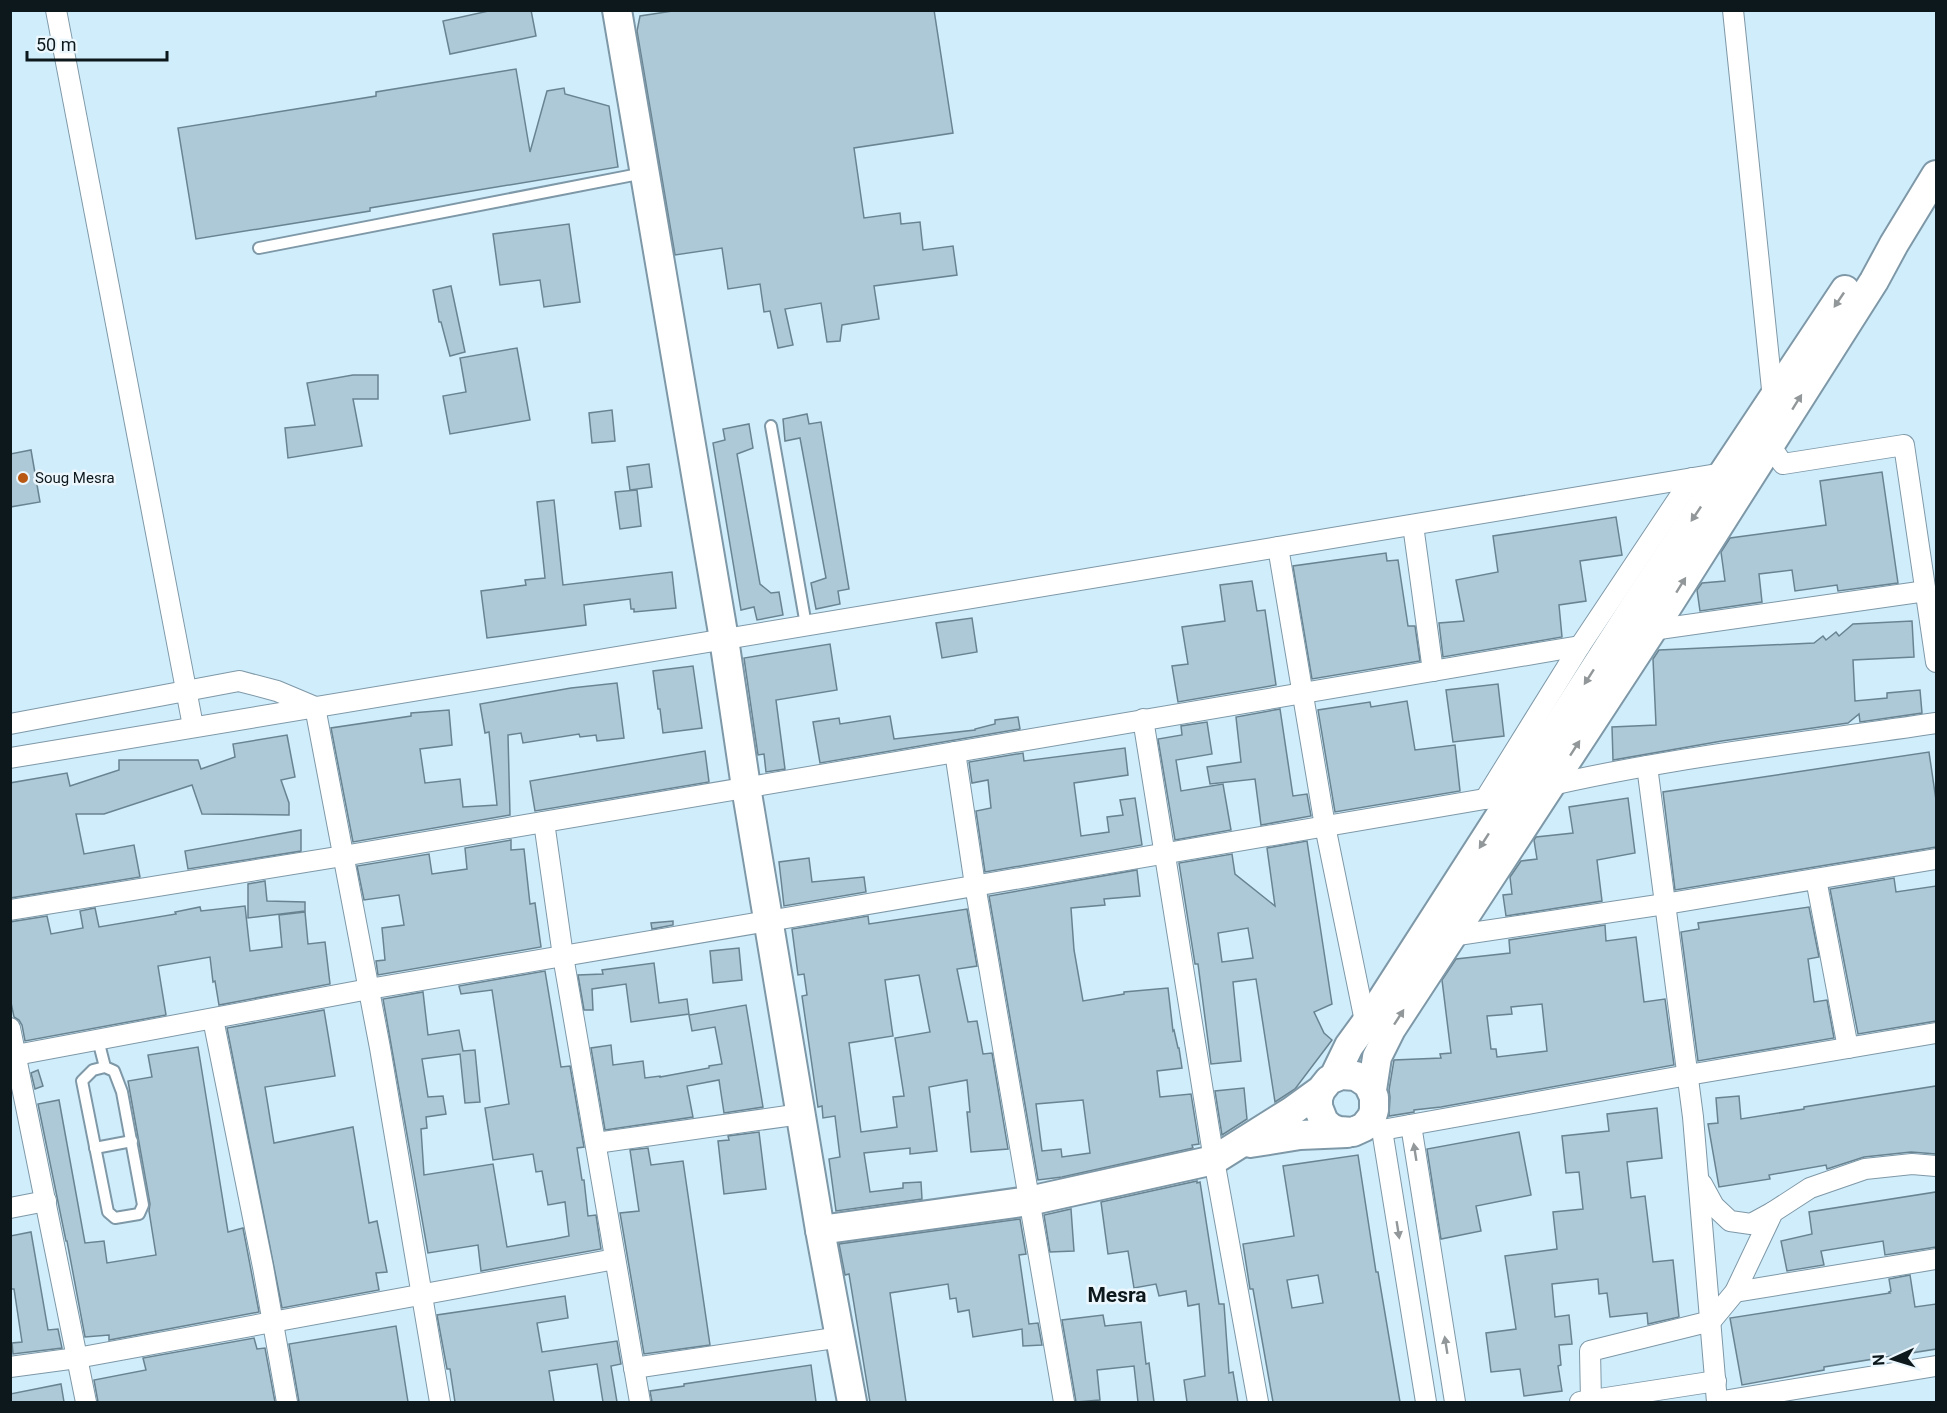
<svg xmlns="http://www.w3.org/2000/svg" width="1947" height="1413" viewBox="0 0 1947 1413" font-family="Roboto,sans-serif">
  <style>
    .building { fill: #adc9d8; stroke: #698391; stroke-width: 1.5; fill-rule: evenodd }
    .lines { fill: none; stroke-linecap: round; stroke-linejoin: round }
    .service-casing { stroke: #7e98a7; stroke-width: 14 }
    .minor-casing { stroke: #7e98a7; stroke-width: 22 }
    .secondary-casing { stroke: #7e98a7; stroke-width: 32 }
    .service { stroke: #fff; stroke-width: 10 }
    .minor { stroke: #fff; stroke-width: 20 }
    .secondary { stroke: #fff; stroke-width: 28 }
    .oneway { fill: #929799 }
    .poi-dot { fill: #b85813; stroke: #ecf7fd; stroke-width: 2 }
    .labels { text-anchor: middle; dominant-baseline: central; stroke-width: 5; stroke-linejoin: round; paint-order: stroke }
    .poi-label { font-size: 15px; fill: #0d181d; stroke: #ecf7fd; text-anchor: start }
    .district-label { font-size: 21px; font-weight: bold; fill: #0d181d; stroke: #ecf7fd }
  </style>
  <rect width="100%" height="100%" fill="#d0edfc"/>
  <g class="building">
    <path d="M493,10H531L536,36L450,54L443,21Z"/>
    <path d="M679,10H934L953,133L854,148L864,218L900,213L901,224L920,222L923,250L953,246L957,275L874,286L879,319L842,325L840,341L827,342L821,303L785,309L793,345L778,348L770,311L764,312L760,284L728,289L722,248L675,255L637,31L640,16Z"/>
    <path d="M516,69L530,152L547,91L564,88L565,94L609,106L618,167L370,208V211L196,239L178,128L376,96V92Z"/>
    <path d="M569,224L580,302L544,307L540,280L500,285L493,234Z"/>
    <path d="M451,286L465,352L450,356L441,322H439L433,290Z"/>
    <path d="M517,348L530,420L450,434L443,396L466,392L460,358Z"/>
    <path d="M353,375H378V399H353L362,446L288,458L285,428L315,425L307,383Z"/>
    <path d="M612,410L615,441L592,443L589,413Z"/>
    <path d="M807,414L809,424L821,422L849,589L838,591L840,604L816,609L811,583L826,578L800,438L785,441L783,419Z"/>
    <path d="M749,424L753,448L737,454L760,584L771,593L779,592L783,615L757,620L754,607L741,610L713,443L725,440L723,429Z"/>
    <path d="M31,450L40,502L10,507V454Z"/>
    <path d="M649,464L652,487L630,490L627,467Z"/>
    <path d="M1882,472L1898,583L1838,591L1837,585L1795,591L1792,570L1759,574L1762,602L1700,611L1697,590L1702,583L1725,581L1721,552L1730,538L1826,525L1820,481Z"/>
    <path d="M637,490L641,526L620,529L615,492Z"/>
    <path d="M554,500L563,585L672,572L676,608L634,612V609H631L630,599L584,605L586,625L487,638L481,591L526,585L525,580L545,578L537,502Z"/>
    <path d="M1616,517L1622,555L1580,561L1586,601L1559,605L1562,637L1443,657L1439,623L1464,621L1456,580L1498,572L1493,536Z"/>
    <path d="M1386,553L1387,561L1398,560L1408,626H1415L1420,661L1312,679L1293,566Z"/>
    <path d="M1252,581L1257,611L1265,610L1276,685L1178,702L1172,666L1188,664L1182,627L1225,621L1220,585Z"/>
    <path d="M972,618L977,652L942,658L936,623Z"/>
    <path d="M1912,621L1914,657L1853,660L1855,701L1887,698V693L1920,690L1922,713L1860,722L1859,714L1848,723L1722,741L1613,760L1612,727L1656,725L1653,659L1659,650L1814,643L1823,636L1826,640L1836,632L1839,636L1853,624Z"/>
    <path d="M830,644L837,690L776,700L785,769L766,772L764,754L758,755L744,658Z"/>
    <path d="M693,666L702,728L663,733L660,709H658L653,671Z"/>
    <path d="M617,683L624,738L597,741L596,735L580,737L579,734L523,743L521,733L508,735L510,815L353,842L331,728L411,716V713L449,710L452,745L420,749L425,783L460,779L463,807L497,805L489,732L485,733L480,704L571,688Z"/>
    <path d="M1498,684L1504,736L1453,742L1446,690Z"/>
    <path d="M1407,701L1415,750L1455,745L1460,791L1335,812L1318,710L1370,702L1371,707Z"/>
    <path d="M1280,709L1293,796L1307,794L1311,816L1261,825L1255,779L1210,784L1207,767L1241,762L1236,717Z"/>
    <path d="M890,716L894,739L975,730V729L995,724V720L1018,717L1020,729L820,763L813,722L839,718L840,724Z"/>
    <path d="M1207,722L1212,754L1176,760L1181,791L1223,784L1231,830L1175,840L1158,739L1182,735L1181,726Z"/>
    <path d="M287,735L295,777L281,780L289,803V815L202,814L192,785L104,814H76L84,854L134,845L140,877L10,898V783L67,773L70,786L119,770V760H198L201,769L235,757L233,744Z"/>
    <path d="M1125,748L1128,775L1074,783L1081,836L1109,832L1107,817L1123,815L1120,800L1135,798L1142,845L985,872L976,811L991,808L988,780L972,783L969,762L1023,753L1024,761Z"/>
    <path d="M705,751L709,782L535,811L530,781Z"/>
    <path d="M1929,752L1936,800V847L1675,890L1663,792Z"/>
    <path d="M1628,798L1635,853L1597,860L1602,901L1506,916L1503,895L1512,894L1510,877L1521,861L1537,859L1534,840L1536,837L1573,833L1569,807Z"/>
    <path d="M301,830V851L188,869L185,851Z"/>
    <path d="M511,840V850L524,849L530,904L535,903L541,947L378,975L376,961L385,960L382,928L404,925L399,895L364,900L357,866L429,854L432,874L467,869L465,848Z"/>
    <path d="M1307,841L1332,1004L1314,1012L1324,1033L1332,1040L1295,1089L1275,1102L1256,979L1233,982L1241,1061L1211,1064L1198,964H1195L1179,863L1232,854L1235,874L1275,906L1267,848ZM1248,928L1253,958L1222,962L1218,933Z"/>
    <path d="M809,858L812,882L864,877L866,892L784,906L779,862Z"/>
    <path d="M1137,870L1140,896L1104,899L1105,905L1071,908L1074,950L1083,1001L1124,994V992L1168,988L1173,1031L1174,1030L1178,1048H1179L1182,1068L1157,1071L1160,1097L1191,1094L1199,1144L1192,1145L1193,1148L1062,1177L1038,1180L989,896ZM1083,1100L1090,1153L1062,1157L1061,1149L1042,1151L1036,1104Z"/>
    <path d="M1894,878L1896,892L1936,886V1021L1858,1034L1830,889Z"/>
    <path d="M265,881L267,901L305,902V911L248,918V884Z"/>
    <path d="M245,906L250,951L282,947L279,915L305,912L308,944L325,942L330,984L219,1005L215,981L213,982L210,957L158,966L166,1015L25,1041L22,1025L19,1020L14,1017L10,998V922L47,916L51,934L83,928L80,911L95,908L99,927L176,914L175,912L200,907L201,911Z"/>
    <path d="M1809,907L1819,957L1808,959L1814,1002L1827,1000L1834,1038L1698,1061L1681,932L1699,929L1698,923Z"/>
    <path d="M967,909L977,966L957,969L968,1022L977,1021L983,1054L992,1053L1008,1149L971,1152L967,1112H970L967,1080L929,1087L937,1151L910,1154V1148L864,1153L870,1192L903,1188V1183L921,1182L922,1199L836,1211L829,1159L840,1157L835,1116L823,1118L822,1106L818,1107L802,996L807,995L804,974L798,975L792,929L868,916L869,924ZM919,975L930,1032L895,1038L904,1096L893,1097L897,1127L861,1132L849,1043L893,1036L885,980Z"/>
    <path d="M673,921V925L652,929L651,923Z"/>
    <path d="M1605,925L1606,941L1636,937L1644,1002L1665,999L1674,1065L1441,1107L1414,1110V1112L1389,1116L1390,1097L1389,1090L1394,1060L1441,1058L1440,1054L1451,1053L1442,980L1456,959L1510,953L1509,940ZM1542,1004L1547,1051L1497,1057L1496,1049H1491L1487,1016L1512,1014L1511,1007Z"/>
    <path d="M739,948L742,980L713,983L710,951Z"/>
    <path d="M654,963L659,1003L687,999L689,1014L631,1022L626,984L592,989L593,1010H584L578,975L603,974L602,970Z"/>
    <path d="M545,971L561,1067L570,1066L584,1147L577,1148L582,1180H584L588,1216L596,1215L601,1249L481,1271L478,1245L428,1253L383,999L423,992L428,1035L459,1030L463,1051L475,1050L480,1102L465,1103L460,1054L422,1059L428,1097L443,1096L446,1114L426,1117L427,1128L421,1129L424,1175L493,1164L507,1247L554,1239L569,1236L565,1202L548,1205L542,1171L536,1172L533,1154L493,1160L485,1108L509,1104L492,990L461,994L459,986Z"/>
    <path d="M746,1005L763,1107L724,1113L719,1080L687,1086L693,1117L605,1130L591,1048L611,1045L613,1065L643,1061L645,1078L660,1076V1077L709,1068V1066L722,1064L715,1027L692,1031L689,1015Z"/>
    <path d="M324,1010L335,1076L265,1087L274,1143L353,1127L369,1223L377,1221L387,1272L376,1273L379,1290L282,1308L227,1028Z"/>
    <path d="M198,1047L228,1232L243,1228L259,1312L109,1340V1335L85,1337L67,1241H66L38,1104L59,1100L85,1243L104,1241L107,1263L156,1255L149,1211L150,1204L128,1081L152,1077L148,1055Z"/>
    <path d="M38,1070L43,1086L35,1089L31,1073Z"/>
    <path d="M1936,1086V1154L1911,1152L1864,1157L1827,1169L1826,1165L1769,1175L1770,1179L1719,1187L1708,1124L1718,1123L1716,1098L1739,1096L1741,1119L1804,1109V1107Z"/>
    <path d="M1244,1088L1247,1119L1222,1135L1215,1091Z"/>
    <path d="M1657,1108L1662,1158L1627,1162L1631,1198L1645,1196L1653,1262L1673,1260L1679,1317L1648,1324L1647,1313L1610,1317L1607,1293L1599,1294L1598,1279L1552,1284L1555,1317L1569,1315L1572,1344L1559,1345L1561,1365L1558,1366L1562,1391L1524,1396L1520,1369L1491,1372L1486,1333L1516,1329L1505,1256L1557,1249L1553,1212L1583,1209L1579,1172L1566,1173L1562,1136L1609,1131L1607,1114Z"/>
    <path d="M759,1132L766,1189L724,1194L718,1141L729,1140L728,1136Z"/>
    <path d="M1519,1132L1531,1195L1476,1206L1481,1231L1441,1239L1427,1149Z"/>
    <path d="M648,1148L651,1165L683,1161L710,1345L644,1354L620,1213L639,1211L630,1150Z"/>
    <path d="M1358,1155L1376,1272H1378L1400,1402H1273L1253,1289H1250L1243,1244L1294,1236L1283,1166ZM1318,1275L1323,1303L1292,1308L1287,1280Z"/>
    <path d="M1197,1181V1183L1200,1182L1219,1304H1224L1229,1373L1233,1372L1238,1402H1187L1184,1380L1205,1376L1199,1304L1188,1306L1186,1291L1159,1296L1156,1284L1134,1288L1128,1251L1108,1254L1101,1202Z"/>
    <path d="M1936,1192V1247L1885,1255L1883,1241L1821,1251L1824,1265L1787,1271L1781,1241L1812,1234L1809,1212Z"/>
    <path d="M1071,1209L1074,1251L1050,1252L1044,1215Z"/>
    <path d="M1020,1219L1026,1254L1019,1255L1029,1324L1038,1323L1042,1345L1023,1346L1022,1329L973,1337L969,1310L958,1312L956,1298L950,1299L948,1284L890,1293L906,1402H870L849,1274L845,1275L839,1244Z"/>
    <path d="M31,1232L48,1330L58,1329L62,1348L13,1354L12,1343L22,1342L14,1289H10V1236Z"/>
    <path d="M1910,1275L1915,1307L1936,1304V1349L1824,1367V1370L1742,1385L1730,1318L1890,1293L1889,1292L1891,1291L1889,1279Z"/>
    <path d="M565,1296L568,1318L537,1323L542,1352L617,1341L621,1364L611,1366L617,1402H603L597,1364L549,1371L554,1402H455L450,1369H447L437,1315Z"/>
    <path d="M1103,1315L1105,1326L1141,1322L1146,1364L1149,1363L1154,1402H1138L1134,1366L1097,1370L1100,1400L1076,1402L1062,1320Z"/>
    <path d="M396,1326L408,1402H299L289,1344Z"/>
    <path d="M254,1338L257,1349L265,1348L275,1402H98L94,1380L146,1370L143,1358Z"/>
    <path d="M811,1365L816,1402H652L650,1391L684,1386V1384Z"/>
    <path d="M61,1384L64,1402H10V1394Z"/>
  </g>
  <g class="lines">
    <defs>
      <g id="service">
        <path d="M259,248L644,173"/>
        <path d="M771,426L806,625"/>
        <path d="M98,1040L105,1067L114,1071L122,1092L143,1205L139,1214L115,1218L108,1212L82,1081L93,1070L105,1067"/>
        <path d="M95,1148L132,1141"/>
      </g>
      <g id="minor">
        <path d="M56,10L193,726"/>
        <path d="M1733,10L1773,399"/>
        <path d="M1764,437L1783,464L1904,445L1936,662"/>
        <path d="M1413,525L1433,671"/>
        <path d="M1278,547L1325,826L1367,1031"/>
        <path d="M1652,630L1926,591"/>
        <path d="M1143,719L1214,1160L1258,1402"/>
        <path d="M10,724L239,681L277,691L315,707L380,1048L440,1402"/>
        <path d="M955,752L975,885L1064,1402"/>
        <path d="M10,758L1723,473"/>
        <path d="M1647,766L1693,1117L1717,1402"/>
        <path d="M1485,799L1580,646L1692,478"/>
        <path d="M544,822L563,956L640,1402"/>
        <path d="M1816,879L1848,1048"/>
        <path d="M10,910L343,856L1580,646"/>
        <path d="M1451,936L1665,904L1936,859"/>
        <path d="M213,1019L263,1267L287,1402"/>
        <path d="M10,1028L86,1402"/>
        <path d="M16,1055L369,989L1514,794C1652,759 1796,744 1936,723"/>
        <path d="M1368,1122L1382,1130L1688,1075L1936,1033"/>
        <path d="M1411,1125L1455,1402"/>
        <path d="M1382,1130L1426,1402"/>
        <path d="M596,1143L801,1114"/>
        <path d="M1702,1184L1714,1206L1730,1221L1751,1224L1773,1212"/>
        <path d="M10,1208L46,1201"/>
        <path d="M1735,1292L1936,1259"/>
        <path d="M10,1367L77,1358L615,1259"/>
        <path d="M634,1368L841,1337"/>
        <path d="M1591,1401L1590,1351L1711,1321L1735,1292L1773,1212L1810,1188L1865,1169L1912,1164L1936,1166"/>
        <path d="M1580,1402L1716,1381"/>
        <path d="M1717,1402L1936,1366"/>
      </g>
      <g id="secondary">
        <path d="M617,10L724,639L746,787L820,1230L852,1402"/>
        <path d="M1334,1077L1349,1046L1376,1009L1635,606L1845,290"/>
        <path d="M1372,1090L1377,1057L1391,1029L1667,607L1874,281L1894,244L1936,175"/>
        <path d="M1250,1143L1300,1135L1347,1133"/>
        <path d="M820,1230L1029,1201L1214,1160L1292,1111L1321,1090L1329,1080L1341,1075L1356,1076L1368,1084L1374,1097V1110L1372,1117L1364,1127L1353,1132L1339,1131L1331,1128L1324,1122L1318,1107V1098L1321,1090"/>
      </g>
    </defs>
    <use href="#service" class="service-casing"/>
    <use href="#minor" class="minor-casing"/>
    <use href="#secondary" class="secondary-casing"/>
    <use href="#service" class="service"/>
    <use href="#minor" class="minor"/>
    <use href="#secondary" class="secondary"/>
  </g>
  <defs><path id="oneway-solid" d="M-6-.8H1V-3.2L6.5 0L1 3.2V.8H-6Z" transform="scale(1.5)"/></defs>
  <g class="oneway">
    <use href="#oneway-solid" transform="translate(1839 300) rotate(124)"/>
    <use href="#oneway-solid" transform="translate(1797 402) rotate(-58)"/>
    <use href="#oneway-solid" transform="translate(1696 514) rotate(124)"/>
    <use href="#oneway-solid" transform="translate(1681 585) rotate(-58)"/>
    <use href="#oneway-solid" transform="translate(1589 677) rotate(123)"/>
    <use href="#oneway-solid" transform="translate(1575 748) rotate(-57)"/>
    <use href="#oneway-solid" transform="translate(1484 841) rotate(123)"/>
    <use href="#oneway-solid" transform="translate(1399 1017) rotate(-57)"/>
    <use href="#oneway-solid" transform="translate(1415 1152) rotate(-99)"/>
    <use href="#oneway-solid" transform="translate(1398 1230) rotate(81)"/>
    <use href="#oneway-solid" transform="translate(1446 1345) rotate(-99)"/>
  </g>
  <circle class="poi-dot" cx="23" cy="478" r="6"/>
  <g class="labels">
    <g class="poi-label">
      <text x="35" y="478">Soug Mesra</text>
    </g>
    <g class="district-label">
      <text x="1117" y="1295">Mesra</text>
    </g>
  </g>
  <rect width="1947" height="1413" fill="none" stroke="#0d181d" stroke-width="24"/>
  <g transform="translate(1893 1359) rotate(266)" stroke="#ecf7fd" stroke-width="4.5" paint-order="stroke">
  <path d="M0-4.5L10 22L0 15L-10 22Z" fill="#0d181d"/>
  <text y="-9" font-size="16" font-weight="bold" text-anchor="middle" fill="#0d181d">N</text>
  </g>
  <path d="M27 51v9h140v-9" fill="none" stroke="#0d181d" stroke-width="3"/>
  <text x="36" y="51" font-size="18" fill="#0d181d" stroke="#ecf7fd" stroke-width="4.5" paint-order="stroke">50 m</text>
</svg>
